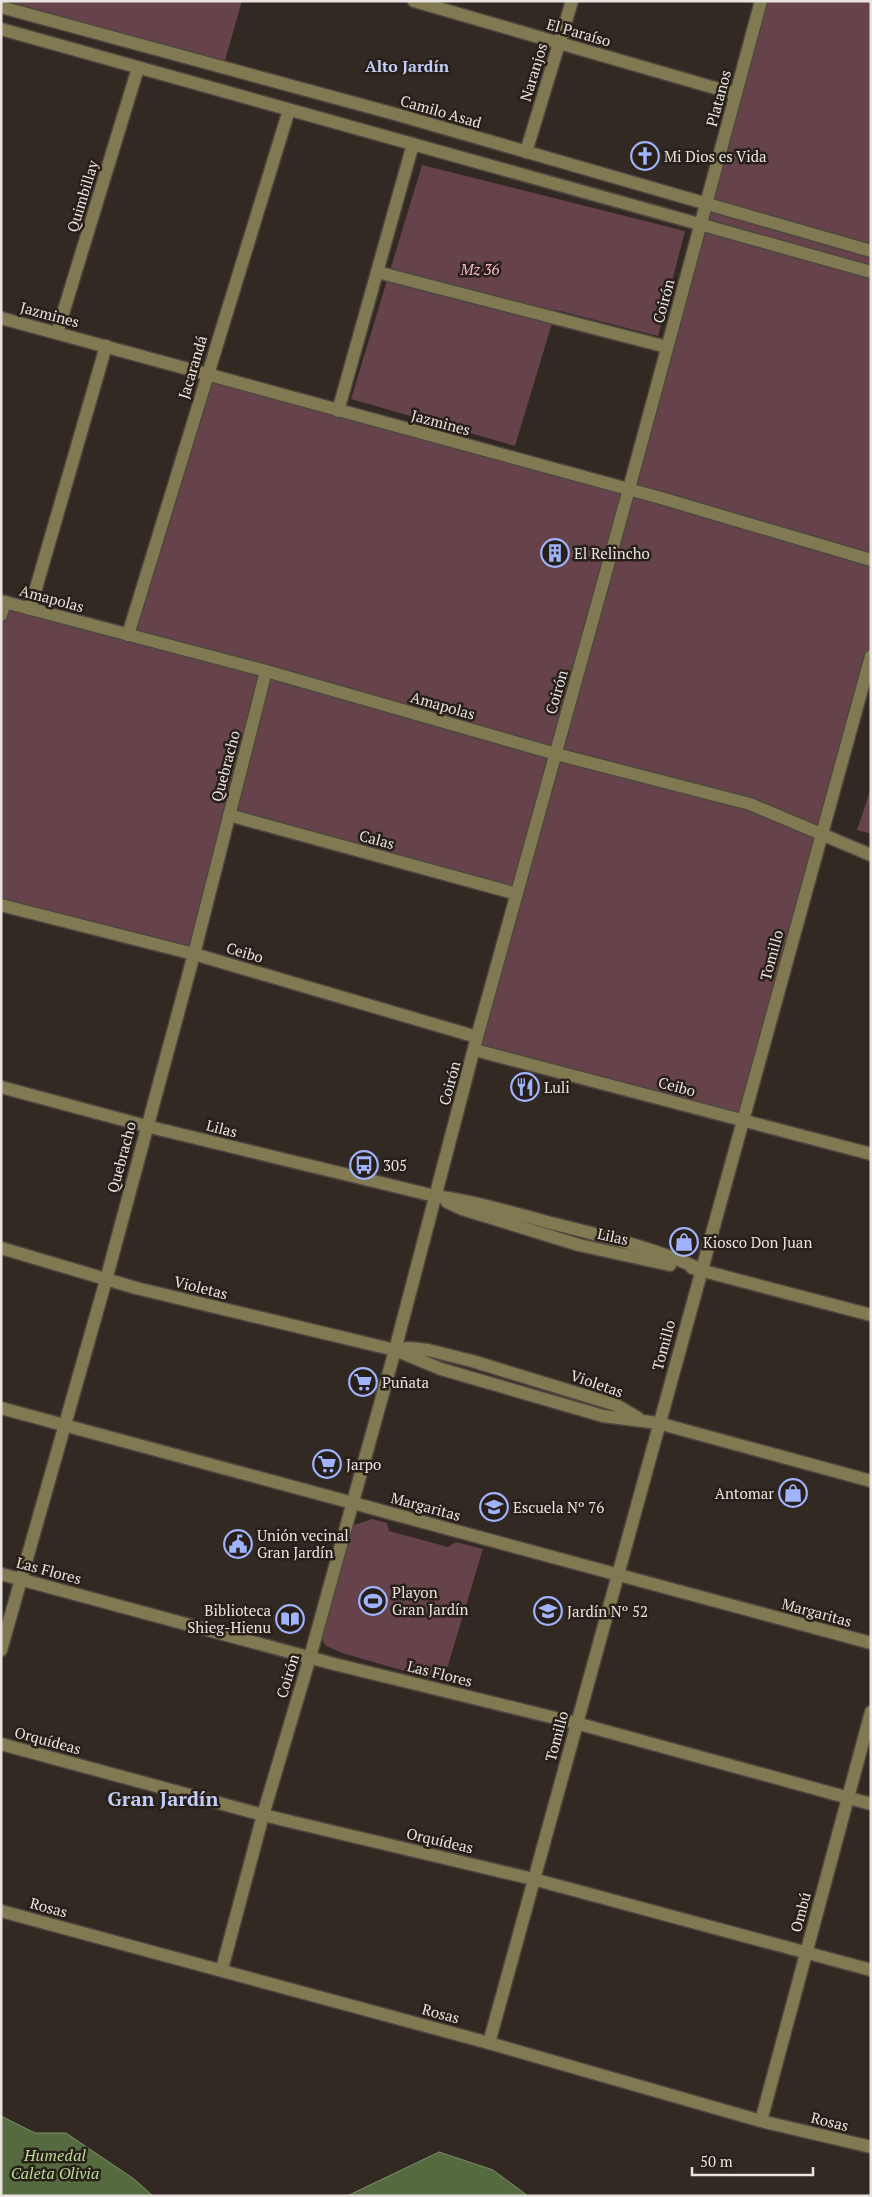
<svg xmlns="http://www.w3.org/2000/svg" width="872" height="2197" viewBox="0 0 872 2197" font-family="'PT Serif',serif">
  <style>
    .green { fill: #66434a }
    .water { fill: #566a3f; stroke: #828f6f }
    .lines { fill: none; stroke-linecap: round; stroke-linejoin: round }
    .minor-casing { stroke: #4e4740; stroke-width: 15 }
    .minor { stroke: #817951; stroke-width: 12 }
    .labels { text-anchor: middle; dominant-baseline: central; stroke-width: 5; stroke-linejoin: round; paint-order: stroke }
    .street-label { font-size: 15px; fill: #e9e4df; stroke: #271f18 }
    .poi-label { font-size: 15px; fill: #e9e4df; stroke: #271f18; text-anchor: start }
    .park-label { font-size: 15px; font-style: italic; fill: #fab7c5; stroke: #271f18 }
    .neighbourhood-label { font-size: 16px; font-weight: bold; fill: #c2cef8; stroke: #271f18 }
    .water-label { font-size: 16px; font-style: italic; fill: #badb95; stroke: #271f18 }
    .district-label { font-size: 20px; font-weight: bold; fill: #c2cef8; stroke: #271f18 }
  </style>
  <rect width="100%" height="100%" fill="#312922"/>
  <g class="green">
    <path d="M1,1H242L223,67Z"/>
    <path d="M761,1H871V656L742,1120L475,1050L517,895L229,815L194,954L1,905V601L128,634L207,373L629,489Z"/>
    <path d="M422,165L685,231L658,336L556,310L515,446L351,399Z"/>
    <path d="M871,788V834L857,830Z"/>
    <path d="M372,1519L387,1523L389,1531L448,1547L456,1542L483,1549L443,1682L342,1653L326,1646L322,1640L348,1535L354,1525Z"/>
  </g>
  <g class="water">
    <path d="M1,2116L35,2133H66L134,2179L153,2196H1Z"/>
    <path d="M439,2152L493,2170L528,2196H347Z"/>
  </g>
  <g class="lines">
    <defs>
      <g id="minor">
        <path d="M414,1L736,94"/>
        <path d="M1,7L395,114L871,251"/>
        <path d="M1,29L871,272"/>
        <path d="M526,152L572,1"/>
        <path d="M377,272L667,347"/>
        <path d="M1,318L661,498L871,560"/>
        <path d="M57,333L138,68"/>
        <path d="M338,411L413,144"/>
        <path d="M1,601L266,671L556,754L750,804L871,855"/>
        <path d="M30,609L106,346"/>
        <path d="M1,615L5,602"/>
        <path d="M128,635L289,110"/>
        <path d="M229,815L517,894"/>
        <path d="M1,905L194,954L477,1037"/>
        <path d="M475,1050L871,1154"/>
        <path d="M1,1087L146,1126L435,1196C473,1201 510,1212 547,1222C598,1235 652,1247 700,1269"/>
        <path d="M447,1202L462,1209L579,1245L670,1265"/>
        <path d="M1,1248L136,1288L395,1350L441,1369L603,1416L658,1423L871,1481"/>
        <path d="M692,1268L871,1315"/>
        <path d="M395,1350L409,1348L428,1350L472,1361L616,1405L638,1418"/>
        <path d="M1,1408L871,1643"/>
        <path d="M1,1574L334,1664L576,1723L871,1804"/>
        <path d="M1,1650L106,1280L194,954L266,671"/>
        <path d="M1,1744L263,1815L533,1879L871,1970"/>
        <path d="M1,1911L489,2043L761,2121L871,2147"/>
        <path d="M222,1969L263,1815L310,1657L395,1350L477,1037L629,489L761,1"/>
        <path d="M489,2043L871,656"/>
        <path d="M761,2121L871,1712"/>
      </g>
    </defs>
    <use href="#minor" class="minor-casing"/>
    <use href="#minor" class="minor"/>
  </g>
  <defs>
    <symbol id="church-ring" viewBox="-11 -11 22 22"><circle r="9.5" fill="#271f18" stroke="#a0b3fd" stroke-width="1.5"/><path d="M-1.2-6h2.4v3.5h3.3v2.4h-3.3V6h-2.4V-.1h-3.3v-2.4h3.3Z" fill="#a0b3fd"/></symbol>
    <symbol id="building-ring" viewBox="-11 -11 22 22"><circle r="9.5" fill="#271f18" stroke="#a0b3fd" stroke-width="1.5"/><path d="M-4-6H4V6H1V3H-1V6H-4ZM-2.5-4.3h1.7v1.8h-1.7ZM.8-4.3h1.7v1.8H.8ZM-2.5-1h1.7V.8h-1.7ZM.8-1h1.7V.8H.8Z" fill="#a0b3fd"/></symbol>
    <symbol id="restaurant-ring" viewBox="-11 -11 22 22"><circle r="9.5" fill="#271f18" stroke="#a0b3fd" stroke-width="1.5"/><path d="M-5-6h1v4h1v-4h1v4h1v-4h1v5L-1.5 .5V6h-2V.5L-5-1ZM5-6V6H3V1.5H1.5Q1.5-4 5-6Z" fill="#a0b3fd"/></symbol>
    <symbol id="bus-ring" viewBox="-11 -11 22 22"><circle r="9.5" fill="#271f18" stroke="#a0b3fd" stroke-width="1.5"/><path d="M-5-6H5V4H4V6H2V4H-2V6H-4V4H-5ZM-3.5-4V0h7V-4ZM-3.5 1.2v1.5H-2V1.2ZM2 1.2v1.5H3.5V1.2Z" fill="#a0b3fd"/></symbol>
    <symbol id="shop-ring" viewBox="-11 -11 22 22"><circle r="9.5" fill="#271f18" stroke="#a0b3fd" stroke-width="1.5"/><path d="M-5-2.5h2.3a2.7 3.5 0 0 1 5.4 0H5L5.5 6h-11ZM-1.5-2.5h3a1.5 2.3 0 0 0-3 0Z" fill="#a0b3fd"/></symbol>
    <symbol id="supermarket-ring" viewBox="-11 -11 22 22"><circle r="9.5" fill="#271f18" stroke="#a0b3fd" stroke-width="1.5"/><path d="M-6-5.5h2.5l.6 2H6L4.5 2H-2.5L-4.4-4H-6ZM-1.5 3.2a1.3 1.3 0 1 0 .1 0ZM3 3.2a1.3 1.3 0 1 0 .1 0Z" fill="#a0b3fd"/></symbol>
    <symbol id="school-ring" viewBox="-11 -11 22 22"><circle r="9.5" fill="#271f18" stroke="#a0b3fd" stroke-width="1.5"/><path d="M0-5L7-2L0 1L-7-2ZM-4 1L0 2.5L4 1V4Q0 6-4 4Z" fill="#a0b3fd"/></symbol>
    <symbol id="civic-ring" viewBox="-11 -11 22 22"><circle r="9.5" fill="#271f18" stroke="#a0b3fd" stroke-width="1.5"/><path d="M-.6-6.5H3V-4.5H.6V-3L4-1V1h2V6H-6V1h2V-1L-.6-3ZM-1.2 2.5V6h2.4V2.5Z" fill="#a0b3fd"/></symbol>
    <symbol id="stadium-ring" viewBox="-11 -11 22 22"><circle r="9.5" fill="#271f18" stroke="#a0b3fd" stroke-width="1.5"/><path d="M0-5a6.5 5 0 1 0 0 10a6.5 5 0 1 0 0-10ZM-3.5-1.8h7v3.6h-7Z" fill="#a0b3fd"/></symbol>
    <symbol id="library-ring" viewBox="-11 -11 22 22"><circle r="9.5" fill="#271f18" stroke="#a0b3fd" stroke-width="1.5"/><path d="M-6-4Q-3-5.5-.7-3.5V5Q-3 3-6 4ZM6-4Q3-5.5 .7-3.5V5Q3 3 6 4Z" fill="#a0b3fd"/></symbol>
  </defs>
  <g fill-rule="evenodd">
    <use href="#church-ring" x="629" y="140" width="32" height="32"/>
    <use href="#building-ring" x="539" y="537" width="32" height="32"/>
    <use href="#restaurant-ring" x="509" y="1071" width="32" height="32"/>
    <use href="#bus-ring" x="348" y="1149" width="32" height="32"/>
    <use href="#shop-ring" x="668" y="1226" width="32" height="32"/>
    <use href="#supermarket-ring" x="347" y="1366" width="32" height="32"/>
    <use href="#supermarket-ring" x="311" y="1448" width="32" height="32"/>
    <use href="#shop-ring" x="777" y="1477" width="32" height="32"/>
    <use href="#school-ring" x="478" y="1491" width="32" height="32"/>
    <use href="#civic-ring" x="222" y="1528" width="32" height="32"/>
    <use href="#stadium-ring" x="357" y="1585" width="32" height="32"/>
    <use href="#school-ring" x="532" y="1595" width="32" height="32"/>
    <use href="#library-ring" x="274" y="1603" width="32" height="32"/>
  </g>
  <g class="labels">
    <g class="street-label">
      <text transform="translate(579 32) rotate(16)">El Paraíso</text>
      <text transform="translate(533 72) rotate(-73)">Naranjos</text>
      <text transform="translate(718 98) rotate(-75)">Platanos</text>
      <text transform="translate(441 111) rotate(16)">Camilo Asad</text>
      <text transform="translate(82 196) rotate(-73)">Quimbillay</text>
      <text transform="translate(663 301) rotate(-75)">Coirón</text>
      <text transform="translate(50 314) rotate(15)">Jazmines</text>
      <text transform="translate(192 367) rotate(-73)">Jacarandá</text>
      <text transform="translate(441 422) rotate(15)">Jazmines</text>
      <text transform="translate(52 598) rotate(15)">Amapolas</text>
      <text transform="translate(556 692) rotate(-74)">Coirón</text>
      <text transform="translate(443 705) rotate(16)">Amapolas</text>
      <text transform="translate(225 766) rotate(-75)">Quebracho</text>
      <text transform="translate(377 839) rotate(15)">Calas</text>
      <text transform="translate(245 952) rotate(16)">Ceibo</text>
      <text transform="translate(771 955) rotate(-75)">Tomillo</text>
      <text transform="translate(449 1083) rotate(-75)">Coirón</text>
      <text transform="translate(677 1086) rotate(15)">Ceibo</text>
      <text transform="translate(222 1128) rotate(14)">Lilas</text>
      <text transform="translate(121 1157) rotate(-75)">Quebracho</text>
      <text transform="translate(613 1236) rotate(12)">Lilas</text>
      <text transform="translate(201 1287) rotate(14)">Violetas</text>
      <text transform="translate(663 1345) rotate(-75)">Tomillo</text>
      <text transform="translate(597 1383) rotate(19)">Violetas</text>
      <text transform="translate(426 1506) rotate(15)">Margaritas</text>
      <text transform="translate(49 1570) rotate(15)">Las Flores</text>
      <text transform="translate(817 1612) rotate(15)">Margaritas</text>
      <text transform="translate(440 1673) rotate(14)">Las Flores</text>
      <text transform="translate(287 1676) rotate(-73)">Coirón</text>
      <text transform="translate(556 1736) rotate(-75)">Tomillo</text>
      <text transform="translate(48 1740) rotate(15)">Orquídeas</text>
      <text transform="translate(440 1840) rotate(13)">Orquídeas</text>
      <text transform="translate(49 1907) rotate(15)">Rosas</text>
      <text transform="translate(800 1912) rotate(-75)">Ombú</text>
      <text transform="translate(441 2013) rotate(15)">Rosas</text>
      <text transform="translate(830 2121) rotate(14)">Rosas</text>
    </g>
    <g class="poi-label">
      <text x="664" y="156">Mi Dios es Vida</text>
      <text x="574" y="553">El Relincho</text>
      <text x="544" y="1087">Luli</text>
      <text x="383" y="1165">305</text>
      <text x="703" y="1242">Kiosco Don Juan</text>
      <text x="382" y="1382">Puñata</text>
      <text x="346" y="1464">Jarpo</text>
      <text x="774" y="1493" text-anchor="end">Antomar</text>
      <text x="513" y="1507">Escuela Nº 76</text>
      <text x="257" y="1535">Unión vecinal<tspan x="257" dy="17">Gran Jardín</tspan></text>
      <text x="392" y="1592">Playon<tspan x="392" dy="17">Gran Jardín</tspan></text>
      <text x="271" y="1610" text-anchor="end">Biblioteca<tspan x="271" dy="17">Shieg-Hienu</tspan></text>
      <text x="567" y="1611">Jardín Nº 52</text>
    </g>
    <g class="park-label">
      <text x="480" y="269">Mz 36</text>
    </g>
    <g class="neighbourhood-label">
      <text x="407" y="66">Alto Jardín</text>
    </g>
    <g class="water-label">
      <text x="55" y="2155">Humedal<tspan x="55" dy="18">Caleta Olivia</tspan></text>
    </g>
    <g class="district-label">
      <text x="163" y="1798">Gran Jardín</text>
    </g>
  </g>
  <rect width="872" height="2197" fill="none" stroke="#e9e4df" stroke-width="5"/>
  <path d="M692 2167v8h121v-8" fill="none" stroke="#e9e4df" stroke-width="2.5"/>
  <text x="700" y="2167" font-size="15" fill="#e9e4df" stroke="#271f18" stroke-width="4" paint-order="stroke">50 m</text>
</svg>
